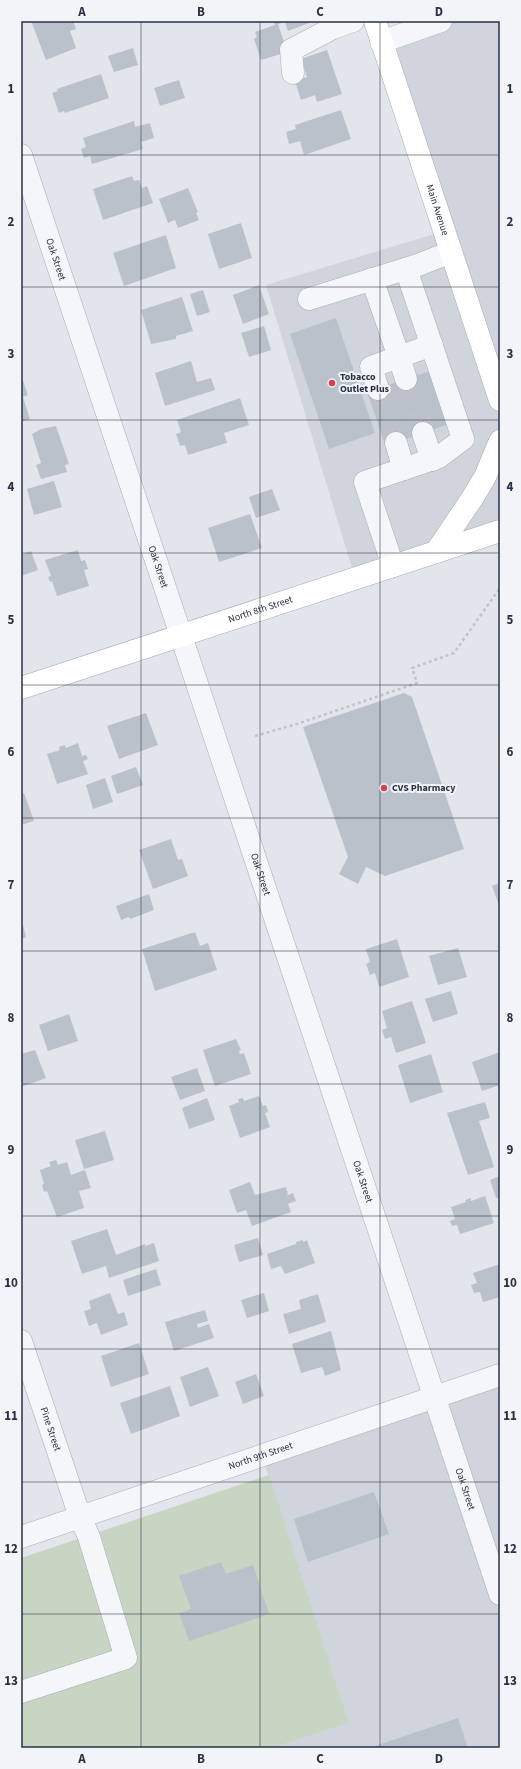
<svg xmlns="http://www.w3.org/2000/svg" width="521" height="1769" viewBox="0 0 521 1769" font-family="'Source Sans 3',sans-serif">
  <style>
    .built { fill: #d0d4dd }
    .green { fill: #c7d5c2 }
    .building { fill: #bbc1cb }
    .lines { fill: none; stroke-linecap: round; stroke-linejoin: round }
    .minor-tunnel { stroke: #bdc1ca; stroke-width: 22; stroke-dasharray: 22 11; stroke-linecap: butt }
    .minor-casing { stroke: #a7acb6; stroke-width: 23 }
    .major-casing { stroke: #a0a9b7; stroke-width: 23 }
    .path { stroke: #c0c3ca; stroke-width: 2.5; stroke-dasharray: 3 3; stroke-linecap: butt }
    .minor { stroke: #f5f6f9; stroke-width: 22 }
    .major { stroke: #fff; stroke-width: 22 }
    .grid { fill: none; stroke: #293244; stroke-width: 1; stroke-opacity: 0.55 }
    .poi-dot { fill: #d64153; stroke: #f2f4f8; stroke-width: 1.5 }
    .labels { text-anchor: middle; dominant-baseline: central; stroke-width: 4; stroke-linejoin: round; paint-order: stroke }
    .street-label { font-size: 10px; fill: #293244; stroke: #f2f4f8 }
    .poi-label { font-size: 10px; font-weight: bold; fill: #293244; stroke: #f2f4f8; text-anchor: start }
    .neatline { fill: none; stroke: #293244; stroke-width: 1.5 }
    .grid-label { font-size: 13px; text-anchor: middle; font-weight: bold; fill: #293244 }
  </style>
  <rect width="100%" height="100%" fill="#e2e5eb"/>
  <g class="built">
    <path d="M441,21H500V531L355,578L266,285L444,231L381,42Z"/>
    <path d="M500,1375V1748H272L349,1723L262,1456Z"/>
  </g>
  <path class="green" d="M269,1475L349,1723L272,1748H21V1558Z"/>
  <g class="building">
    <path d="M31,21H73L76,29L70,31L76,48L46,60Z"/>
    <path d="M273,21H309V23L288,31L285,22L278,24L287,52L261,60L254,39L257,37L255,32L275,25Z"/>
    <path d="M133,48L138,65L114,72L108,56Z"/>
    <path d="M327,50L342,94L317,102L315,95L301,100L295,81L307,77L301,59Z"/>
    <path d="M101,74L109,98L65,113L64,111L59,113L52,93L58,91L57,89Z"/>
    <path d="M179,80L185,98L160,106L154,88Z"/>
    <path d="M341,110L351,139L304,155L300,141L289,144L286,132L296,129L295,125Z"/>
    <path d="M134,121L135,127L150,123L154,138L141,142L143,149L92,164L90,156L84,158L81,149L86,147L83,138Z"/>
    <path d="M132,176L134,181L139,180L142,188L147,186L153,203L103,220L93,189Z"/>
    <path d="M188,188L198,212L196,213L199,220L178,228L175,220L168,223L159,199Z"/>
    <path d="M241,223L252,258L219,269L208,234Z"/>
    <path d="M166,235L176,268L124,286L113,253Z"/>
    <path d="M259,285L269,314L243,324L233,295Z"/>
    <path d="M203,290L210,312L197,316L190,294Z"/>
    <path d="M182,297L193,331L176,336V339L151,344L141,310Z"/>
    <path d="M336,318L375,433L329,449L290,334Z"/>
    <path d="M264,326L271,350L249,357L241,333Z"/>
    <path d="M191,361L197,382L211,378L215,390L165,406L155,373Z"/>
    <path d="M433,370L452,423L386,446L367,392Z"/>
    <path d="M21,375L28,395L23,397L30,419L21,422Z"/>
    <path d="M240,398L249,425L224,433L227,443L188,455L185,445L180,446L176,434L181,432L177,420Z"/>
    <path d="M56,426L69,464L65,465L67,472L41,479L36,465L41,463L32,434L41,429Z"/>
    <path d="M54,481L62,507L34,515L27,489Z"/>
    <path d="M272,489L280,510L256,518L249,497Z"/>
    <path d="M250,514L262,548L219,562L208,528Z"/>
    <path d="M78,550L81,561L85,560L88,569L84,570L89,586L57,596L52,581L50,582L48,577L51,576L45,560Z"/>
    <path d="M31,551L38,570L21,576V555Z"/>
    <path d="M404,693L412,697L464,849L385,876L366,867L358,884L339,874L348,857L303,727Z"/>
    <path d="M146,713L158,745L119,759L107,726Z"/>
    <path d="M78,743L82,756L86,755L88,759L83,761L88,774L57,784L47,754L60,750L59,747L65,745L66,748Z"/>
    <path d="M136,767L143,785L117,794L111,776Z"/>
    <path d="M105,778L113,802L93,809L86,785Z"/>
    <path d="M24,793L34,821L21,825V794Z"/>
    <path d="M171,839L178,860L182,859L188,876L153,889L139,850Z"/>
    <path d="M500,883V908L492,886Z"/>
    <path d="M149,894L154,910L130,919L129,917L121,920L116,906Z"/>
    <path d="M23,925L26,937L21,939V926Z"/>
    <path d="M195,932L200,946L208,943L217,970L155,991L142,949Z"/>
    <path d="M397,939L409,977L379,987L375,973L370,975L366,964L370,962L366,949Z"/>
    <path d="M458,948L467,977L438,985L429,956Z"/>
    <path d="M451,991L458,1014L433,1022L425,999Z"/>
    <path d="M412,1001L426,1043L396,1053L391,1037L385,1039L382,1030L387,1028L382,1011Z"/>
    <path d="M69,1014L78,1041L48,1051L39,1025Z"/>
    <path d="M236,1039L241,1050L239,1051L240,1054L244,1053L251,1074L215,1086L203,1050Z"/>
    <path d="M35,1050L46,1078L21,1087V1054Z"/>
    <path d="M500,1052V1085L482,1091L472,1062Z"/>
    <path d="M431,1054L443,1092L410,1103L398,1065Z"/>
    <path d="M197,1068L205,1091L180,1100L171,1077Z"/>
    <path d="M259,1096L263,1106L266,1105L268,1112L265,1113L270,1127L240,1138L229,1106L239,1102L238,1099L243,1098L244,1101Z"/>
    <path d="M207,1098L215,1120L189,1129L182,1108Z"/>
    <path d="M485,1102L490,1118L479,1121L494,1167L468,1175L447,1113Z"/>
    <path d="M105,1131L114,1160L84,1169L75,1140Z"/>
    <path d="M56,1160L58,1165L67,1162L71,1175L85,1170L91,1188L79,1191L84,1208L57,1217L47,1191L44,1192L42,1185L44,1184L40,1170L51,1166L49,1162Z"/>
    <path d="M500,1176V1197L496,1198L490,1180Z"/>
    <path d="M250,1182L255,1195L286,1187L288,1194L286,1196L293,1193L296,1201L288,1204L291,1212L252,1226L246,1210L237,1213L229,1190Z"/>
    <path d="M485,1196L494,1223L460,1234L457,1225L452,1226L450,1221L455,1219L451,1207L466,1202L465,1200L471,1198V1201Z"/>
    <path d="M107,1229L116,1255L145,1244V1246L154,1243L159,1261L109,1278L106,1266L82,1274L71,1241Z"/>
    <path d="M258,1238L263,1255L239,1262L234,1245Z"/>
    <path d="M303,1240V1242L307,1240L315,1263L285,1274L281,1266L271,1269L267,1254L296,1244V1242Z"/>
    <path d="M500,1264V1297L483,1302L480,1292L474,1293L471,1285L477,1283L473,1273Z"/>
    <path d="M156,1269L161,1285L128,1296L123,1280Z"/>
    <path d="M110,1293L118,1314L124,1312L128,1325L101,1335L97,1323L89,1326L84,1311L91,1309L89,1301Z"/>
    <path d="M264,1293L269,1311L247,1318L241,1300Z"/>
    <path d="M318,1294L326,1322L289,1334L283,1314L301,1309L299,1300Z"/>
    <path d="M205,1310L208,1321L197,1324L198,1328L209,1324L214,1338L174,1351L165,1322Z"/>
    <path d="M331,1331L341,1370L325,1376L322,1367L301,1373L292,1344Z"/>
    <path d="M139,1343L149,1374L111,1387L101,1356Z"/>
    <path d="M208,1367L219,1396L190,1407L180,1377Z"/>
    <path d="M256,1374L264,1396L243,1404L235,1382Z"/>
    <path d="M170,1386L180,1416L131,1434L120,1403Z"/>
    <path d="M374,1492L389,1534L308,1562L294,1519Z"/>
    <path d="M221,1562L226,1574L253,1565L269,1614L189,1641L179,1613L191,1609L179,1576Z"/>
    <path d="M458,1718L468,1748H369Z"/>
  </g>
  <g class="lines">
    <g class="minor-tunnel">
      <path d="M406,379L423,433"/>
      <path d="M378,389L396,443"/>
    </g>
    <defs>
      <g id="minor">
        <path d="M381,42L441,21"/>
        <path d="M293,73L291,50L333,28L353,21"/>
        <path id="s1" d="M21,155L500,1594"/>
        <path d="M372,279L399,357L371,367L378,389"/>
        <path d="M309,299L418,265L451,252"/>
        <path d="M406,379L399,357L432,345"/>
        <path d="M423,433L432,460"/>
        <path d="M396,443L404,469"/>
        <path d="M393,566L365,482L439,457L463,439L406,269"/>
        <path id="s2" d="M21,1341L80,1517L89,1537L126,1658L21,1692"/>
        <path id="s3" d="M21,1537L500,1375"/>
      </g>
      <g id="major">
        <path id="s4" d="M375,21L500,400"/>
        <path d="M436,552L473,497L485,477L500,441"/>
        <path id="s5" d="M21,688L500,531"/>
      </g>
    </defs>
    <use href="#minor" class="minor-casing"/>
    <use href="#major" class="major-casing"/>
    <path class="path" d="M255,736L300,723L417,683L412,668L454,653L500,588"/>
    <use href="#minor" class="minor"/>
    <use href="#major" class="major"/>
  </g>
  <path class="grid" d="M141,21V1748M260,21V1748M380,21V1748M21,155H500M21,287H500M21,420H500M21,553H500M21,685H500M21,818H500M21,951H500M21,1084H500M21,1216H500M21,1349H500M21,1482H500M21,1614H500"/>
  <g class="poi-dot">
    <circle cx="332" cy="383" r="4"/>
    <circle cx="384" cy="788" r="4"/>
  </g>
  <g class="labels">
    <g class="street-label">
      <text stroke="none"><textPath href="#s4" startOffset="199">Main Avenue</textPath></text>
      <text stroke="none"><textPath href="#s1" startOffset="110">Oak Street</textPath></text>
      <text stroke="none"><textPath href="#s1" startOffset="434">Oak Street</textPath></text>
      <text stroke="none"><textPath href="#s5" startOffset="252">North 8th Street</textPath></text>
      <text stroke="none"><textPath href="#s1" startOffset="758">Oak Street</textPath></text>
      <text stroke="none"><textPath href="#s1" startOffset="1082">Oak Street</textPath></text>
      <text stroke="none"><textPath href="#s2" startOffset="93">Pine Street</textPath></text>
      <text stroke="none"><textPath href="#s3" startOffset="253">North 9th Street</textPath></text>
      <text stroke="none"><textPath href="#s1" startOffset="1406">Oak Street</textPath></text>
    </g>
    <g class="poi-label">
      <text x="340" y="377">Tobacco<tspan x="340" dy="12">Outlet Plus</tspan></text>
      <text x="392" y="788">CVS Pharmacy</text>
    </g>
  </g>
  <rect width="521" height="1769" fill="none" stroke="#f2f4f8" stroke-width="44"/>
  <rect x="22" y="22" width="477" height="1725" class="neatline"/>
  <g class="grid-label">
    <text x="82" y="16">A</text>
    <text x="201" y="16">B</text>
    <text x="320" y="16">C</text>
    <text x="439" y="16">D</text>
    <text x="11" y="93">1</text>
    <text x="510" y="93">1</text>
    <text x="11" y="226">2</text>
    <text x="510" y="226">2</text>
    <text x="11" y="358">3</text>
    <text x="510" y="358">3</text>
    <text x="11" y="491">4</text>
    <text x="510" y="491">4</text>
    <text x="11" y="624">5</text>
    <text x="510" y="624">5</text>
    <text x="11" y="756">6</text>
    <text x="510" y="756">6</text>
    <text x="11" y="889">7</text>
    <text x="510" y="889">7</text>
    <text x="11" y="1022">8</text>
    <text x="510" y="1022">8</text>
    <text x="11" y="1154">9</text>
    <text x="510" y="1154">9</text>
    <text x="11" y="1287">10</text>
    <text x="510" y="1287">10</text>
    <text x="11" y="1420">11</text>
    <text x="510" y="1420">11</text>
    <text x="11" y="1553">12</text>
    <text x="510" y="1553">12</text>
    <text x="11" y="1685">13</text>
    <text x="510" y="1685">13</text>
    <text x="82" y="1763">A</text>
    <text x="201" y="1763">B</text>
    <text x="320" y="1763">C</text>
    <text x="439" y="1763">D</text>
  </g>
</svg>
